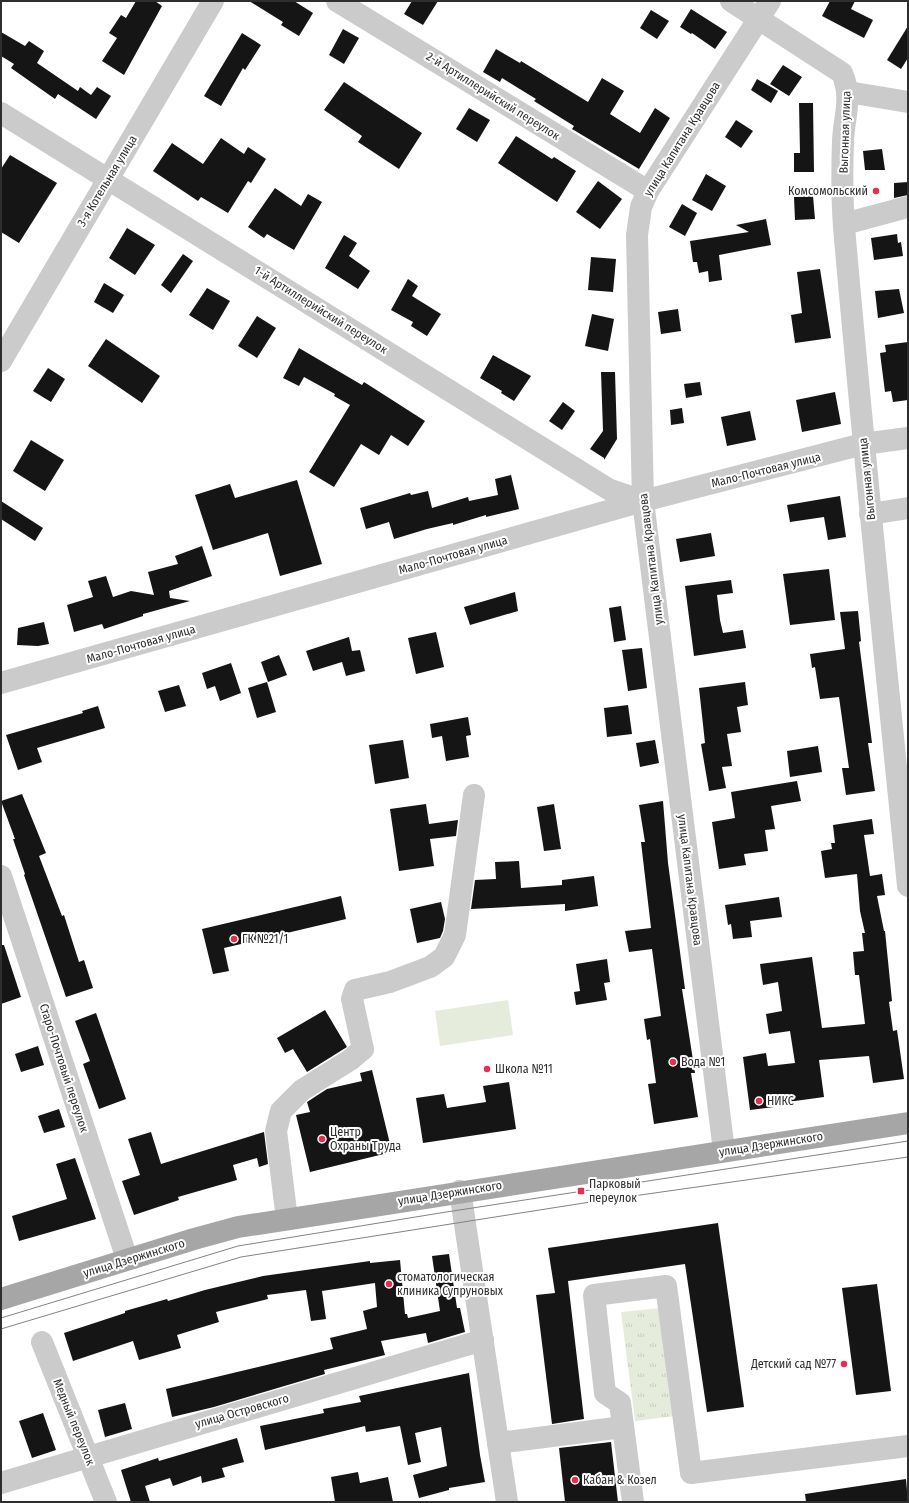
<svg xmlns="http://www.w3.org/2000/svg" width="909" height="1503" viewBox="0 0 909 1503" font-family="'Fira Sans Condensed',sans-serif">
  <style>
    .park { fill: url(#park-tufts) }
    .pitch { fill: #e6ecdc }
    .building { fill: #151515 }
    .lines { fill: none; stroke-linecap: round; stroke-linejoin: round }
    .minor { stroke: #cbcbcb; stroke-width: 22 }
    .major { stroke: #a6a6a6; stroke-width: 22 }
    .tram { stroke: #838383; stroke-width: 1 }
    .poi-dot { fill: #e72e50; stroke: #fff; stroke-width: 1.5 }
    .labels { text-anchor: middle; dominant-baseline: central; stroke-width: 4; stroke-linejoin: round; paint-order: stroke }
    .street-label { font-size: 12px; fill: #2e2e2e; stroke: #fff }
    .poi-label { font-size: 12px; fill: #2e2e2e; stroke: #fff; text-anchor: start }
  </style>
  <defs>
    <pattern id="park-tufts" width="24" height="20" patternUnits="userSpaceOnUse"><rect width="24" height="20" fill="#e6ecdc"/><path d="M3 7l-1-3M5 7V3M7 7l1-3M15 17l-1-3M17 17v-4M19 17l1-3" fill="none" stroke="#c6cbbd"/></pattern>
  </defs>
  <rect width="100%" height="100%" fill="#fff"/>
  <path class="park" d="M661,1308L675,1416L635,1421L621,1312Z"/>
  <path class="pitch" d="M508,1000L513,1035L440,1046L435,1011Z"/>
  <g class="building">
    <path d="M136,1H155L162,6L124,75L102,61L117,38L109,33L121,15L126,18Z"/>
    <path d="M249,1H294L313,13L299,36L281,25L283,22Z"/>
    <path d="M412,1H438L423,25L404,14Z"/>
    <path d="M830,1H855L851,9L873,20L864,38L822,16Z"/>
    <path d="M691,9L727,32L715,49L692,33L691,34L680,27Z"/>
    <path d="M651,10L669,21L657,39L640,28Z"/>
    <path d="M908,26V58L901,69L887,60Z"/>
    <path d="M343,29L359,38L344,64L329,55Z"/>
    <path d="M1,32L25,46L29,41L44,51L37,63L78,91L80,87L91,95L97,87L111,96L96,119L58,94L55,99L11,68L14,64L1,56Z"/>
    <path d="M242,33L261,45L245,70L243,68L221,106L204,96Z"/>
    <path d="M496,49L520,63L521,61L588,102L602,78L624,91L610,114L640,133L655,108L670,118L639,169L572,129L574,126L534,101L536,99L502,78L500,82L483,72Z"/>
    <path d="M783,65L802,77L789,96L770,84Z"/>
    <path d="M757,79L778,91L771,103L751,90Z"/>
    <path d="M344,82L422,133L399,169L358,142L362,136L324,110Z"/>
    <path d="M799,103H813L814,172H794V153H800Z"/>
    <path d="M469,108L490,120L477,142L456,129Z"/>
    <path d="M736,120L753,131L741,148L725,137Z"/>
    <path d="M516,136L552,159L554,157L576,171L557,202L498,163Z"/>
    <path d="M221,138L244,154L248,147L266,159L251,183L248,181L228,213L201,197L198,201L153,171L172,143L203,164Z"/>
    <path d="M882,149L885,170H865L863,151Z"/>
    <path d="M10,155L57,183L19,243L1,232V169Z"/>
    <path d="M706,174L726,186L712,211L692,200Z"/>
    <path d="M598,181L622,199L600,229L576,212Z"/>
    <path d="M908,182V195L894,198V183Z"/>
    <path d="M275,188L301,206L308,194L322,202L294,250L267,234L264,238L248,227Z"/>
    <path d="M813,196L815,219L795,220L794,197Z"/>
    <path d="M682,204L697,213L685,236L669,227Z"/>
    <path d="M766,219L771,245L719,255L722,280L709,282L708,271L699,273L697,262H693L690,241L749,232L736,225Z"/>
    <path d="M127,228L155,245L135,275L109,258Z"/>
    <path d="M897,234L898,243L901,242L903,256L874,260L871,238Z"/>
    <path d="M344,235L357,243L349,256L370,271L358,289L325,268Z"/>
    <path d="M183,254L193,261L171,293L161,285Z"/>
    <path d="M591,257L616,259L613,292L588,290Z"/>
    <path d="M820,269L831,338L795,343L791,315L802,313L797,272Z"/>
    <path d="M408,279L418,286L412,296L441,314L427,336L411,326L413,322L391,310Z"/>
    <path d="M104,283L124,295L113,313L94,302Z"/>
    <path d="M207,288L230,301L213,330L189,315Z"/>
    <path d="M899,289L904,313L878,318L875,291Z"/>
    <path d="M678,309L681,331L661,334L658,312Z"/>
    <path d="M592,314L614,319L608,351L585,346Z"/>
    <path d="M257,316L276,328L257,358L238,346Z"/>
    <path d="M106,339L160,376L142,403L88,366Z"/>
    <path d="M908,342V400L893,402L891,391L885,392L880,353L886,352L885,345Z"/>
    <path d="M299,348L362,385L364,382L425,421L408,446L391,435L379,455L361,444L334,487L309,472L350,405L334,396L335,394L304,377L299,386L283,378Z"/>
    <path d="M493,355L531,376L514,401L501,393L502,391L480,378Z"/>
    <path d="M48,368L65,379L51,402L33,391Z"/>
    <path d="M601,372H615L617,439L604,460V458L590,449L603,431Z"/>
    <path d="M700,382L702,395L686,398L684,384Z"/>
    <path d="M835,392L841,424L802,432L796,400Z"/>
    <path d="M563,402L575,411L562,430L549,421Z"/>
    <path d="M682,408L684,423L671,425L670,410Z"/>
    <path d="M750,411L756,440L727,446L721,417Z"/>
    <path d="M31,440L64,460L45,491L13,471Z"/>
    <path d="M511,475L519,509L486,517V515L453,525V523L427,529L394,539L389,522L366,529L360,508L410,493L411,495L428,491L432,508L468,497L469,501L498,495L495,479Z"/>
    <path d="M297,480L322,564L280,576L268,533L213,550L195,495L230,484L235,498Z"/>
    <path d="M840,496L846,537L828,540L824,517L790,522L787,505Z"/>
    <path d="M1,501L43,528L35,541L1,519Z"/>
    <path d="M711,533L715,556L680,562L676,539Z"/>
    <path d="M202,546L212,576L169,591L170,598L190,601L143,614V616L104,629L102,624L74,632L67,605L93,597L88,581L106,576L113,597L131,591L154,595L148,572L178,564L175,556Z"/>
    <path d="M829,569L835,620L790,625L783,574Z"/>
    <path d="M731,580L733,593L717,595L720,620L723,633L743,630L746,648L694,656L685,586Z"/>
    <path d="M515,592L518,611L470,625L464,607Z"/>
    <path d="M621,606L626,640L614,642L609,608Z"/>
    <path d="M858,611L861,641L859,642L872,743H868L875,791L846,795L842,768H849L839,697L820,699L815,667L812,668L810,654L845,649L840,612Z"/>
    <path d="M44,622L49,644L38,646L17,645L18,628Z"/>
    <path d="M436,632L444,667L416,674L408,638Z"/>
    <path d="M349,637L352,651L360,650L365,671L346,676L342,662L313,671L306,651Z"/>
    <path d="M642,648L647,688L628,691L622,650Z"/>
    <path d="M279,655L287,675L268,682L261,662Z"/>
    <path d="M231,663L241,693L220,701L215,686L207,689L202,673Z"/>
    <path d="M267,682L276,712L257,718L248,688Z"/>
    <path d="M745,682L748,705L737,707L741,732L727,734L732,766L722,767L726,788L709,791L701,744L705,743L699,688Z"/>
    <path d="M179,685L186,706L165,712L158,691Z"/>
    <path d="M628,705L632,734L607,737L604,708Z"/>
    <path d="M98,706L105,728L37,748L42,762L18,770L6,735L83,713L82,711Z"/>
    <path d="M468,717L471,735L466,736L469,757L446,761L442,736L432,738L430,724Z"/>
    <path d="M403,740L409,778L375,784L369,745Z"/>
    <path d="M655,740L659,763L640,767L636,743Z"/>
    <path d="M818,746L822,772L790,777L787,751Z"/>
    <path d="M797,781L801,801L771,806L775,829L765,830L768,851L744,854L746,865L719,869L712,822L735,818L731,792Z"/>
    <path d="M22,794L46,853L39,856L62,916L64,915L79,962L84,960L93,988L66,997L24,875L25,874L13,839H15L1,801Z"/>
    <path d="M663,801L668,863L685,989H682L695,1073H691L698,1117L654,1124L648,1084L656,1083L650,1039L647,1040L644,1019L661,1016L652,949L629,952L625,931L651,928L641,842H645L639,805Z"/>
    <path d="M426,804L429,824L458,820L456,836L430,839L434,866L399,871L390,809Z"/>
    <path d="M554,804L561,849L544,851L537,807Z"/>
    <path d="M872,819L874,834L864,835L870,876L882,874L885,895L877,896L884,931H885L892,1001L889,1002L893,1031L897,1030L904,1079L873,1083L869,1056L819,1060L824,1097L773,1104L774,1107L750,1110L743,1057L766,1053L768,1066L795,1063L790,1031L769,1034L766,1014L782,1011L778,982L763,985L760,964L812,957L822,1028L865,1024L859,975H855L853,952L864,951L862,933H865L860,911L857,874L825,878L821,851L832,849L831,843H835L833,825Z"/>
    <path d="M519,861L521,888L562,885V880L594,876L598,906L565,911V904L471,909L475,880L496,879L495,862Z"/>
    <path d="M341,896L346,919L224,948L229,971L213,974L202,929Z"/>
    <path d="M779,897L782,917L750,921L752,937L733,939L731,924L728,925L725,905Z"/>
    <path d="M441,902L445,919L443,931L440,938L417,943L410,909Z"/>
    <path d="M1,945H4L21,997L1,1004Z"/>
    <path d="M607,959L610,982L604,983L607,1000L576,1005L574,992L580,991L576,964Z"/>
    <path d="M325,1010L347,1047L307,1072L293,1049L285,1053L277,1038Z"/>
    <path d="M96,1013L126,1099L99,1109L83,1064L90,1061L75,1021Z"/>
    <path d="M38,1046L44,1065L21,1072L15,1054Z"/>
    <path d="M372,1070L392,1152L310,1172L296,1115L310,1112L307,1102L327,1089L362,1081L360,1073Z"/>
    <path d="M509,1082L516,1129L423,1143L416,1098L444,1094L447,1108L486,1102L483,1086Z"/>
    <path d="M59,1109L65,1127L44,1133L38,1116Z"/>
    <path d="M151,1132L161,1164L264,1132L268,1164L259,1167L257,1158L233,1165L237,1180L178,1197L179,1200L134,1215L122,1181L140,1175L128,1139Z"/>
    <path d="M75,1158L96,1219L19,1241L12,1216L67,1199L56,1164Z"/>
    <path d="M718,1223L744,1407L707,1412L685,1264L568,1281L584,1419L552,1424L536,1295L555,1293L548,1248Z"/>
    <path d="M449,1254L457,1308H460L465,1332L428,1343L426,1333L381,1341L385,1355L324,1370L325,1374L214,1407L172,1417L166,1389L333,1349L330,1338L367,1329L363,1311L377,1307L375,1283L322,1291L326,1319L311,1321L306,1290L267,1295L268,1299L216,1312L219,1322L177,1335L181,1348L139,1360L133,1341L73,1361L64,1333L125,1313V1311L167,1299L168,1301L205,1290L263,1276L370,1261V1263L400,1260L405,1314H407L408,1318L440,1311L432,1256Z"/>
    <path d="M877,1284L891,1391L856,1395L842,1288Z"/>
    <path d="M469,1373L480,1455L485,1482L449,1488V1490L419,1498L413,1475L447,1466L441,1427L415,1433L421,1462L408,1465L400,1426L366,1432L365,1426L265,1450L260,1426L324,1413L323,1409L361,1402L359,1396Z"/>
    <path d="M125,1403L132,1429L105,1437L98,1410Z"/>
    <path d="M43,1413L56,1450L32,1458L19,1421Z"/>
    <path d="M237,1438L244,1462L222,1468L225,1477L202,1483L201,1476L173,1486L170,1478L145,1486L150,1502H131L121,1470L158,1458L159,1461Z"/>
    <path d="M611,1442L618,1502H565L559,1448Z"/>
    <path d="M358,1472L360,1483L388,1477L393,1502H335L331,1477Z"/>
    <path d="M906,1479L908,1502H806L805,1494Z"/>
  </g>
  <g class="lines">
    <g class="minor">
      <path d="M337,1L648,191"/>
      <path d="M731,1L842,73C853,99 844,115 843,141C842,169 842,199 844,227C863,447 886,666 908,886"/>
      <path d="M848,92L908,102"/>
      <path d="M1,113L610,490L643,501"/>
      <path d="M844,224L908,207"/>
      <path d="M1,361L213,1"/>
      <path d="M870,514L908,508"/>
      <path d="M1,683L643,501L863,444L908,438"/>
      <path d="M1,876L127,1259"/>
      <path d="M724,1151L643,501L637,235L641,207L648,191L770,1"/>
      <path d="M460,1191L507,1502"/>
      <path d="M287,1219L276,1131L281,1111L302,1090L350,1060L363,1049L352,999L355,990L390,982L430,967L444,957L455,935L474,795"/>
      <path d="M42,1342L106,1502"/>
      <path d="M498,1443L623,1427"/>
      <path d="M1,1483L483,1340"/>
      <path d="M633,1502L620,1403L605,1393L594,1295L666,1286L691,1473L908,1446"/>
    </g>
    <path class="major" d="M1,1299L194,1239L238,1227L908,1123"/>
    <g class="tram">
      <path d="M1,1318L238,1246L440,1213L908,1141"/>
      <path d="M1,1329L241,1257L584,1203L908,1157"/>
    </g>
  </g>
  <g class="poi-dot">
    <circle cx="876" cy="191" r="4"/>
    <circle cx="234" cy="939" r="4"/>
    <circle cx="673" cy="1062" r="4"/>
    <circle cx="487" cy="1069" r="4"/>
    <circle cx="759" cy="1101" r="4"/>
    <circle cx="322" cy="1139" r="4"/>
    <rect x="577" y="1187" width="8" height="8" rx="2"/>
    <circle cx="389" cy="1284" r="4"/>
    <circle cx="844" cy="1364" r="4"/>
    <circle cx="575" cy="1480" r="4"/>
  </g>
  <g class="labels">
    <g class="street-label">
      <text transform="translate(493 96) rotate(32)">2-й Артиллерийский переулок</text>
      <text transform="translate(845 132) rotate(-88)">Выгонная улица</text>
      <text transform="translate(682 139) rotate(-58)">улица Капитана Кравцова</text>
      <text transform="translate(107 181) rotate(-59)">3-я Котельная улица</text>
      <text transform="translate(321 310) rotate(32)">1-й Артиллерийский переулок</text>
      <text transform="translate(766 470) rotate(-14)">Мало-Почтовая улица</text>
      <text transform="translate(867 479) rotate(-96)">Выгонная улица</text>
      <text transform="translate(453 555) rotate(-16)">Мало-Почтовая улица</text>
      <text transform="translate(651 559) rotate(-97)">улица Капитана Кравцова</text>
      <text transform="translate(141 644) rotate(-16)">Мало-Почтовая улица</text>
      <text transform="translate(690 880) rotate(83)">улица Капитана Кравцова</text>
      <text transform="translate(64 1068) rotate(72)">Старо-Почтовый переулок</text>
      <text transform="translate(771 1144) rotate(-9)">улица Дзержинского</text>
      <text transform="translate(450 1193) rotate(-9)">улица Дзержинского</text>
      <text transform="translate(134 1258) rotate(-17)">улица Дзержинского</text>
      <text transform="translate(242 1411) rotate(-16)">улица Островского</text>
      <text transform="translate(74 1422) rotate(68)">Медный переулок</text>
    </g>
    <g class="poi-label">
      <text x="868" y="191" text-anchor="end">Комсомольский</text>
      <text x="242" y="939">ГК №21/1</text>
      <text x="681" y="1062">Вода №1</text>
      <text x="495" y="1069">Школа №11</text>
      <text x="767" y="1101">НИКС</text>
      <text x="330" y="1132">Центр<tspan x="330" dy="14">Охраны Труда</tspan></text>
      <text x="589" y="1184">Парковый<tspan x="589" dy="14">переулок</tspan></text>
      <text x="397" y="1277">стоматологическая<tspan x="397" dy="14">клиника Супруновых</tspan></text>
      <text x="836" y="1364" text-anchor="end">Детский сад №77</text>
      <text x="583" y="1480">Кабан &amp; Козел</text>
    </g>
  </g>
  <rect width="909" height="1503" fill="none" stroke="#2e2e2e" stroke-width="4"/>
</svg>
